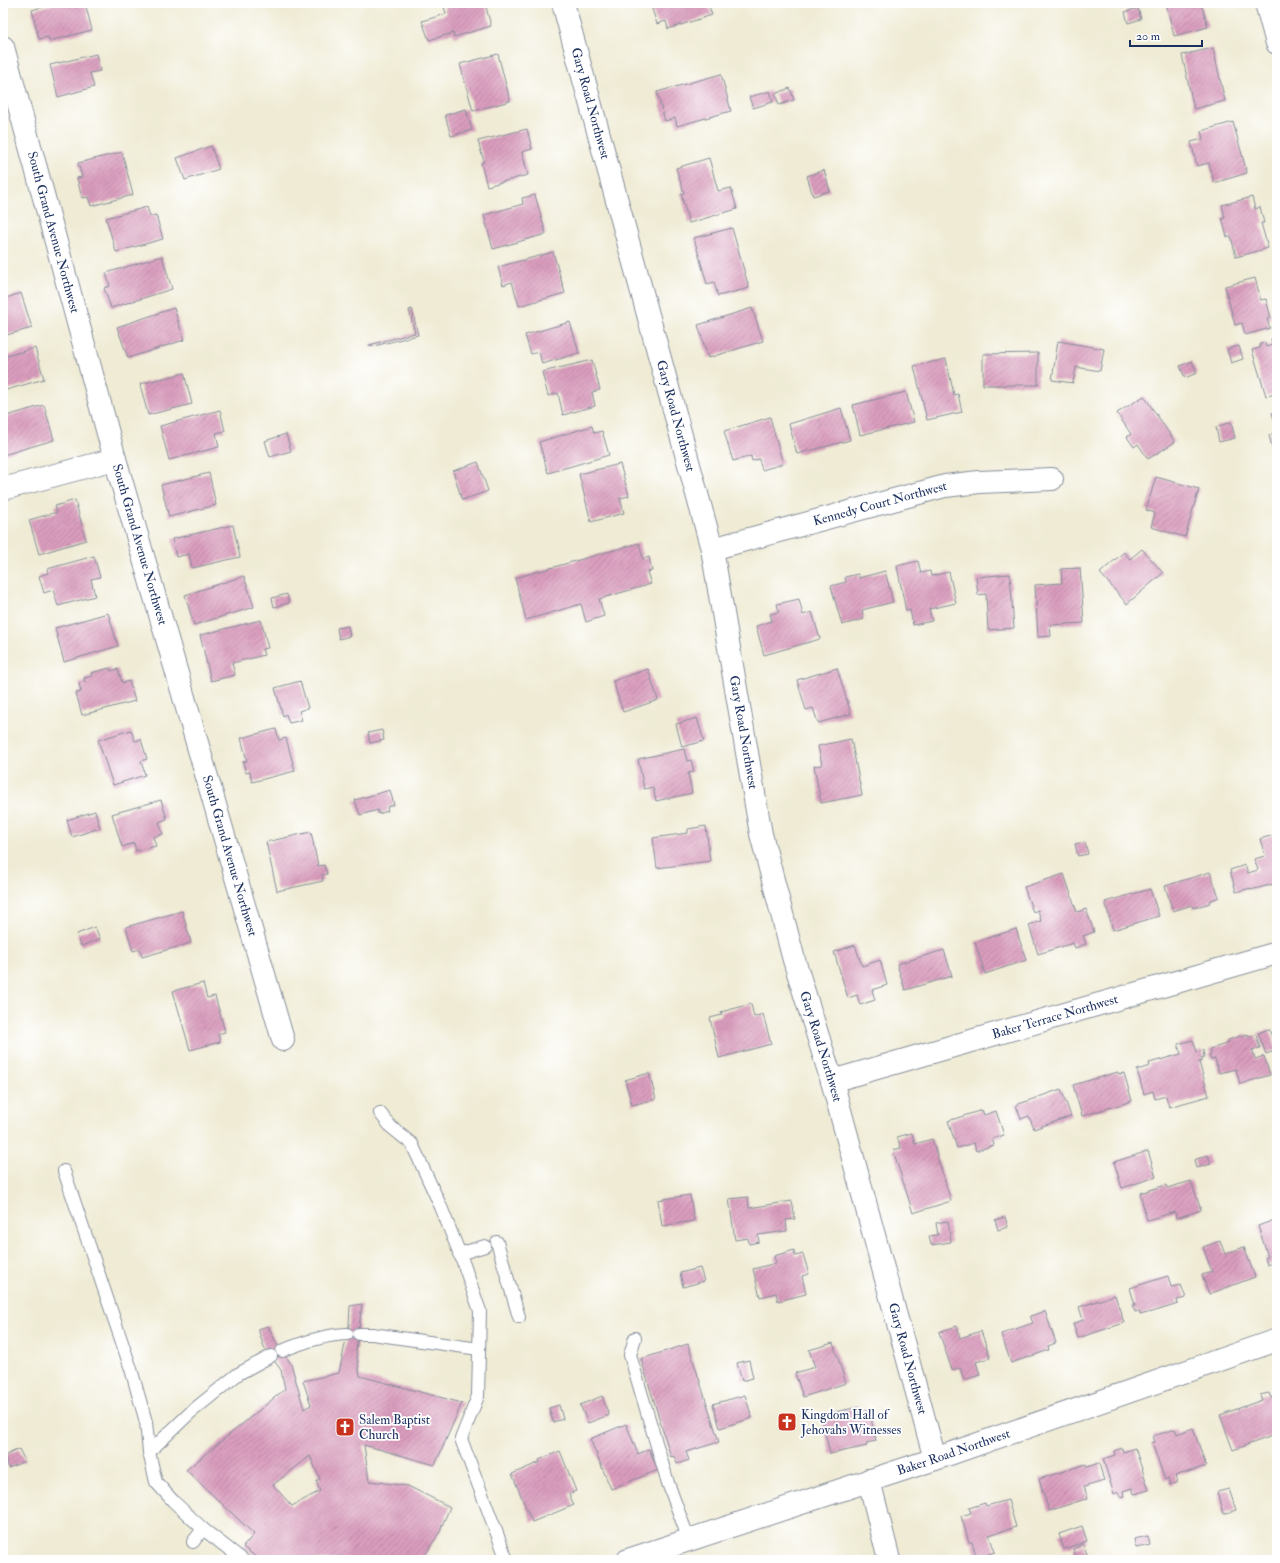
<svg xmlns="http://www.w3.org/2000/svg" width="1280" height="1563" viewBox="0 0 1280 1563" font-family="'IM FELL Double Pica',serif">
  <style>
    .building { fill: url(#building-hatch); fill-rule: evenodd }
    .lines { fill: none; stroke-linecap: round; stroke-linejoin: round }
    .service-casing { stroke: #858d99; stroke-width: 14 }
    .minor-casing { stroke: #858d99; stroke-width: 24 }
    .tertiary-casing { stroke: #858d99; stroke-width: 24 }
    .service { stroke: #fff; stroke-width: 12 }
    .minor { stroke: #fff; stroke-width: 22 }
    .tertiary { stroke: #fff; stroke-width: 22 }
    .labels { text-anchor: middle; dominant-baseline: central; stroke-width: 3.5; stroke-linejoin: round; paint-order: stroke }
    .street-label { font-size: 13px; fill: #1b2f5e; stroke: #fff }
    .poi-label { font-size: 13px; fill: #1b2f5e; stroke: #fff; text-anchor: start }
  </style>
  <defs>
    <pattern id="building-hatch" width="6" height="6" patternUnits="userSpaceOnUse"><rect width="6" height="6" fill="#da9dbd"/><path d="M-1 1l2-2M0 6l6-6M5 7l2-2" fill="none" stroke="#b0809d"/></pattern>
  </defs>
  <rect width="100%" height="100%" fill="#fff"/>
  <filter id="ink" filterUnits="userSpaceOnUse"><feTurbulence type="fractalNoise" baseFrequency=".025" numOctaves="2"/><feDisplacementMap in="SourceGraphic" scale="8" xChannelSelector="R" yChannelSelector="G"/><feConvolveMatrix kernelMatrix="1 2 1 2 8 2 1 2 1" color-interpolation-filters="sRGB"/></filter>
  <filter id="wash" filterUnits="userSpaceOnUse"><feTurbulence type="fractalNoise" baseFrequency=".012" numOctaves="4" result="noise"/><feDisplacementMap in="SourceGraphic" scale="16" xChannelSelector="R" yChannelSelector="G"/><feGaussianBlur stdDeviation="0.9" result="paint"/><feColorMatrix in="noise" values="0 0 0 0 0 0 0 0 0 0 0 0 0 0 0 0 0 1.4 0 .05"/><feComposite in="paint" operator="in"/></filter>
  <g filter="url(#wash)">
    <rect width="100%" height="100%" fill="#efebd4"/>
    <g id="blocks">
      <g class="building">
        <path d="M58,3H85L92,30L49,41L48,37L39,39L32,10Z"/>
        <path d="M443,3H478V5L485,3L491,26L454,37L453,33L429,40L422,21L446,14Z"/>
        <path d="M650,3H708L712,15L668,29L666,21L657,24Z"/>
        <path d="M1166,3H1201L1208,27L1174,36Z"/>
        <path d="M1138,8L1141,19L1128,23L1125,12Z"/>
        <path d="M1213,48L1225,101L1194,109L1182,55Z"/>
        <path d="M96,54L100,71L90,73L94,87L58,97L50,65Z"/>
        <path d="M498,54L510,101L473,111L460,64Z"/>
        <path d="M721,74L731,111L677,126L675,118L665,121L657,92Z"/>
        <path d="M790,88L794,100L779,105L775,94Z"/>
        <path d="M770,91L773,102L753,108L749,97Z"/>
        <path d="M466,109L472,130L451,136L445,115Z"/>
        <path d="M1233,122L1247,173L1214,183L1209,163L1197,166L1191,142L1203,139L1201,131Z"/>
        <path d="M527,129L532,149L522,152L528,175L487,186L481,163L484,162L478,141Z"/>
        <path d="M211,146L219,169L185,180L177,158Z"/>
        <path d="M122,152L133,195L91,206L88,197L82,198L77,178L82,177L78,163Z"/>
        <path d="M709,158L718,191L731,188L737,209L689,223L681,194L684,193L676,168Z"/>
        <path d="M824,170L830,191L813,196L807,176Z"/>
        <path d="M535,195L546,234L493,249L484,215L523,204L522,198Z"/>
        <path d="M1252,197L1255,209L1260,207L1264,223H1261L1268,248L1236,257L1231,236L1227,237L1222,218H1225L1222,205Z"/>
        <path d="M147,207L150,216L156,215L163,239L116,252L106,218Z"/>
        <path d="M732,228L749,288L718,296L714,282L707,284L694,238Z"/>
        <path d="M553,252L565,293L519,306L512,282L503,285L498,267Z"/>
        <path d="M162,256L172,289L111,308L104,288L110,286L106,273Z"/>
        <path d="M1255,278L1261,300L1266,299L1271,318L1267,319L1270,328L1245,335L1242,323L1235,325L1225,286Z"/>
        <path d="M21,293L32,328L3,336V299Z"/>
        <path d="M174,308L184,340L128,358L117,327Z"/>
        <path d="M752,308L763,341L708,358L698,325Z"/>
        <path d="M412,309L418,335L370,347L369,345L415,333L409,310Z"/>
        <path d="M570,322L579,353L542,364L539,352L531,354L525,335Z"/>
        <path d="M1277,338V394L1266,396L1252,350L1260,348V344L1265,343L1266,347L1272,345L1271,339Z"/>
        <path d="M1058,341L1104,349L1100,371L1076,367L1073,383L1052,380Z"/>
        <path d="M1239,346L1243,359L1231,363L1227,349Z"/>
        <path d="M35,348L44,379L3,391V357Z"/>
        <path d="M1038,353V385H983V354Z"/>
        <path d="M946,359L954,395L958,394L962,412L927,420L914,366Z"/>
        <path d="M592,360L600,390L592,392L595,406L563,415L558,393L548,396L542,372Z"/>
        <path d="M1192,361L1197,373L1185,378L1180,366Z"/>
        <path d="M184,373L192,404L148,415L140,384Z"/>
        <path d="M906,392L914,422L860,435L853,405Z"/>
        <path d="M1144,396L1175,442L1148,459L1138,444L1134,447L1127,437L1131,434L1117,413Z"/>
        <path d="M44,405L54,440L3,455V417Z"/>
        <path d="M841,408L850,440L797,454L789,424Z"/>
        <path d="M220,410L225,431L216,433L219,447L169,460L160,426Z"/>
        <path d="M1277,411V429L1272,413Z"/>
        <path d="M770,417L783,464L762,470L759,459L752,461L751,456L733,461L724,431Z"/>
        <path d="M1231,422L1235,438L1219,442L1216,427Z"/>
        <path d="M592,426L594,433L602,431L609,455L548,473L539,442Z"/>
        <path d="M1277,432V465H1276L1269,435Z"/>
        <path d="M286,434L291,451L270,457L265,441Z"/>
        <path d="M478,462L488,491L462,500L453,471Z"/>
        <path d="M620,464L629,496L620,498L624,513L591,522L579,474Z"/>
        <path d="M209,473L216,505L169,517L161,485Z"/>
        <path d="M1156,477L1199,489L1185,537L1151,527L1155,513L1146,510Z"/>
        <path d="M75,500L86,540L39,554L29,520L57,512L55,506Z"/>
        <path d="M233,525L240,557L192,568L189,554L176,557L172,539Z"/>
        <path d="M639,543L643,559L649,557L652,571L647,572L651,584L599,599L604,616L586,622L581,604L526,620L515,578Z"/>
        <path d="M1142,549L1163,573L1127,604L1100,573L1124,552L1130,559Z"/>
        <path d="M94,556L100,577L91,579L95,596L58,606L53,590L44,593L39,576L48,573L47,569Z"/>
        <path d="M918,561L921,573L930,571L931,576L949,572L956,603L929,609L932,621L913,625L910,610L906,611L897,566Z"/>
        <path d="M1080,568L1084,623L1050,625L1051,636L1038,637L1035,585L1062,583L1061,569Z"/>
        <path d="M885,571L893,602L862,610L864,619L842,625L831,586L846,582L845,577L858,574L859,578Z"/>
        <path d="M1010,574L1014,628L988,630L986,594L978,595L976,577Z"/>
        <path d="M244,576L254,607L194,625L185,595Z"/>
        <path d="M287,594L289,603L274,607L272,598Z"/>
        <path d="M799,599L803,615L812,612L820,639L764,655L756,626L772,621L770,614L779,612L777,604Z"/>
        <path d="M108,613L118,646L64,662L55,628Z"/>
        <path d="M261,620L268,648L262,649L264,655L232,663L235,675L211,681L200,635Z"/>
        <path d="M348,626L350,636L339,639L337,628Z"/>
        <path d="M110,668L111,671L118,669L122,683L129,681L135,701L82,715L76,693L81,692L79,683L85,682L84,678L92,676L91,673Z"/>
        <path d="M837,668L851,714L818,723L813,708L806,710L797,680Z"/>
        <path d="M648,669L658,700L623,712L613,681Z"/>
        <path d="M300,681L308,708L299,711L302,720L289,723L286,714L283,716L275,688Z"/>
        <path d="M697,718L704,741L682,747L676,724Z"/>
        <path d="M276,729L279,740L286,738L295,771L252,782L250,772L246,773L243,762L247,761L241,738Z"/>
        <path d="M131,730L135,741L141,739L147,759L141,761L145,775L113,785L98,740Z"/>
        <path d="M382,730L384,740L370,743L368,733Z"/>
        <path d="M851,739L862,795L821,803L814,766L822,765L818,746Z"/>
        <path d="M684,749L687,761L691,760L694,772L688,773L692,793L656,801L653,787L644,789L638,759Z"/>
        <path d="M390,790L394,805L387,807L388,811L378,814V810L360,815L355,800Z"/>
        <path d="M161,800L167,819L159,822L163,834L153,837L156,846L136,851L134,843L122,847L112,814Z"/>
        <path d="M95,811L100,828L72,837L67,820Z"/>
        <path d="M706,826L710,861L657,868L653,838L688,833V829Z"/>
        <path d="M311,832L318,866L324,865L327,874L322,875L323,881L277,891L266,842Z"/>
        <path d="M1277,834V883L1251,890V888L1236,892L1230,870L1245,865L1248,873L1258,870L1254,859L1265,856L1260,839Z"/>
        <path d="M1085,842L1088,854L1078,856L1075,844Z"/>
        <path d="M1210,872L1219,897L1209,901L1210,903L1193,908L1192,905L1173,911L1165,886Z"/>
        <path d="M1064,874L1077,912L1086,909L1094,932L1083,936L1086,944L1075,948L1073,943L1038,954L1029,925L1041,921L1038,910L1033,912L1024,887Z"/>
        <path d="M1150,889L1159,916L1113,930L1105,902Z"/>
        <path d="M182,911L191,943L142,957L140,949L133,951L126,927Z"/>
        <path d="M95,927L100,939L81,946L77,934Z"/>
        <path d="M1016,929L1026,960L985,974L975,942Z"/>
        <path d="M855,945L862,966L880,960L887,985L872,990L875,1000L860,1005L857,995L848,998L834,952Z"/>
        <path d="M944,950L952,976L905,990L897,964Z"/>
        <path d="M203,983L207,998L215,996L225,1032L218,1034L220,1042L190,1050L173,991Z"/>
        <path d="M751,1004L754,1017L763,1014L771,1044L719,1058L710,1018L722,1015L721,1012Z"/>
        <path d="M1269,1029L1277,1050L1266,1054L1258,1033Z"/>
        <path d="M1248,1034V1037L1256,1035L1260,1048L1252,1050L1255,1059L1264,1056L1270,1075L1240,1084L1236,1069L1219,1073L1215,1059L1211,1060L1209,1054H1211L1210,1049L1229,1043L1228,1040Z"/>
        <path d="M1193,1040L1197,1052L1203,1050L1204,1057L1201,1058L1202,1061L1199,1062L1209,1096L1169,1107L1166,1096L1155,1099L1153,1091L1144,1094L1137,1070L1150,1066L1149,1063L1181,1054L1178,1044Z"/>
        <path d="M1118,1072L1119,1074L1124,1073L1132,1101L1082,1116L1073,1085Z"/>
        <path d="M649,1073L656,1099L632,1105L625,1080Z"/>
        <path d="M1061,1089L1071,1116L1034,1129L1029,1116L1021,1119L1016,1105Z"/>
        <path d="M982,1110L984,1115L996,1111L1004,1135L992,1139L994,1145L976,1151L974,1143L957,1148L948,1121Z"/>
        <path d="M912,1133L915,1144L932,1139L951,1201L913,1213L893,1150L901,1148L897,1137Z"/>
        <path d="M1148,1151L1156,1177L1122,1188L1114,1162Z"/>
        <path d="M1208,1155L1211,1164L1196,1168L1194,1160Z"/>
        <path d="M1191,1181L1201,1210L1176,1218L1175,1212L1147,1220L1140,1193L1166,1185L1167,1188Z"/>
        <path d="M690,1195L694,1221L662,1226L658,1200Z"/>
        <path d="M748,1197L749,1208L792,1201L795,1219L786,1220L787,1231L758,1235L759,1242L749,1244L748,1238L735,1240L729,1199Z"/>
        <path d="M1005,1217L1008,1227L998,1230L995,1220Z"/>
        <path d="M1277,1219V1268L1274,1269L1272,1263L1267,1265L1265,1258L1268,1257L1258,1226Z"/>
        <path d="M948,1221L951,1242L931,1245L929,1236L938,1235L936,1223Z"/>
        <path d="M1220,1241L1225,1254L1244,1247L1255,1277L1209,1294L1202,1275L1212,1272L1203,1247Z"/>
        <path d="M794,1250L795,1256L803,1254L809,1274L802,1276L806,1294L778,1301L776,1293L760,1297L753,1269L776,1263L774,1256Z"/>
        <path d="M700,1268L704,1281L683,1287L680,1273Z"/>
        <path d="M1168,1276L1171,1287L1181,1285L1186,1298L1177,1300L1178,1304L1159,1310L1140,1315L1139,1311L1135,1312L1132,1305H1135L1130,1288Z"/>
        <path d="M1115,1295L1124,1323L1078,1338L1073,1324L1083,1320L1079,1307Z"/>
        <path d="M362,1304L356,1351L360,1376L462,1403L435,1465L364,1445L369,1481L408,1486L450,1507L441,1528V1530L422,1560H260L243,1547L254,1534L186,1470L285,1389L281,1370L264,1347L258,1329L268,1326L276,1342L291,1364L304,1409L311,1405L303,1381L339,1373L349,1325L350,1306ZM310,1456L320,1479L316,1481L320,1491L292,1506L273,1485Z"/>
        <path d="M1045,1311L1056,1343L1048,1346L1049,1350L1011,1363L1001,1334L1033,1323L1030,1316Z"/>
        <path d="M957,1326L960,1338L981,1331L990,1358L976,1362L980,1375L964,1380L960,1368L952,1370L939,1332Z"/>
        <path d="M833,1343L846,1383L803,1397L795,1373L815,1367L809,1350Z"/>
        <path d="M688,1344L719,1442L686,1452L689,1460L677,1464L674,1456L671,1457L641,1359Z"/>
        <path d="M749,1360L753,1378L742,1381L737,1363Z"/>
        <path d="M1269,1393L1271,1398L1277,1396V1430L1273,1431L1275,1435L1233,1450L1220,1415L1262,1400L1260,1395Z"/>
        <path d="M745,1395L752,1418L720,1428L713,1404Z"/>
        <path d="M602,1396L609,1415L588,1423L580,1405Z"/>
        <path d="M559,1405L563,1419L553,1422L549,1408Z"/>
        <path d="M859,1407L860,1411L869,1409L876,1441L866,1443L867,1446L830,1454L821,1415Z"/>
        <path d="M626,1424L638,1454L649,1449L658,1470L611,1489L590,1439Z"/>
        <path d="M1193,1428L1206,1466L1175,1476L1177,1482L1170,1485L1168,1478L1165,1480L1152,1443L1155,1442L1153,1436L1175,1429L1177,1434Z"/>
        <path d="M1122,1448L1123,1452L1135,1448L1149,1490L1134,1494L1132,1488L1123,1491L1124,1496L1120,1497L1118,1492L1114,1494L1103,1459L1115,1455L1114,1451Z"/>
        <path d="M19,1449L25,1461L9,1468L4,1456Z"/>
        <path d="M560,1451L576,1491L569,1494L574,1505L532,1522L512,1474L540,1462L539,1460Z"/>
        <path d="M1099,1463L1104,1481L1084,1487L1088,1498L1049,1511L1039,1479L1086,1464L1087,1467Z"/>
        <path d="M1229,1489L1236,1510L1223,1514L1217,1492Z"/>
        <path d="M1008,1500L1016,1527L989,1535L995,1552L977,1558L972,1542H969L961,1516L971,1513L969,1508L985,1503L986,1506Z"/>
        <path d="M1082,1526L1087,1541L1064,1549L1059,1534Z"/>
        <path d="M1148,1536L1150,1545L1136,1548L1134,1539Z"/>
        <path d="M1083,1544L1088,1556L1077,1560L1073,1549Z"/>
      </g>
    </g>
  </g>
  <g filter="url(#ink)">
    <use href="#blocks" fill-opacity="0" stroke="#858d99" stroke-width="1"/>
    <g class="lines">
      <defs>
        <g id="service">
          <path d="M380,1113L391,1127L412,1144L441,1207L463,1262L480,1311L478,1396L461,1439L507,1560"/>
          <path d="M64,1171L131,1369L146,1422L149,1452L156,1482L173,1501L203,1529L193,1542"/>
          <path d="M497,1242L519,1317"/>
          <path d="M459,1254L485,1246"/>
          <path d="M359,1334H372L479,1349"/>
          <path d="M635,1338L630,1355L668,1483L689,1540"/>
          <path d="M282,1351C303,1342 324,1335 347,1334"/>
          <path d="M149,1452L191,1412L238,1374L271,1356"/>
          <path d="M203,1529L243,1560"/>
        </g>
        <g id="minor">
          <path id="s1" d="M563,3L712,549L761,834L794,960L832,1081L935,1459"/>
          <path d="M1266,3L1277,43"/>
          <path id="s2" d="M3,47L115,459L283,1040"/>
          <path d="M3,489L115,459"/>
          <path id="s3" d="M712,549L945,486L979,482L1052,479"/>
          <path id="s4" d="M832,1081L1277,953"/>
          <path d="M869,1480L889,1560"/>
        </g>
        <g id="tertiary">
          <path id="s5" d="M628,1560L935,1459L1277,1340"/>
        </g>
      </defs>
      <use href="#service" class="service-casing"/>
      <use href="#minor" class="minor-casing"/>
      <use href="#tertiary" class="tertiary-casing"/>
      <use href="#service" class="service"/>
      <use href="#minor" class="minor"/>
      <use href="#tertiary" class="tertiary"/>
    </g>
  </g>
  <defs>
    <symbol id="church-square" viewBox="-11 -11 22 22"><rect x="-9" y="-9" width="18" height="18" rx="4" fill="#c8321e" stroke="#fff"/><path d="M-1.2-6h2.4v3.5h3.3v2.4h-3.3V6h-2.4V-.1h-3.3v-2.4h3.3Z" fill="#fff"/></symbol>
  </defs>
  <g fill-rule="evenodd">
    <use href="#church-square" x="776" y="1411" width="22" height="22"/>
    <use href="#church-square" x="334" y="1416" width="22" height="22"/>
  </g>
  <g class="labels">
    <g class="street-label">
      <text stroke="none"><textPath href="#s1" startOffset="104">Gary Road Northwest</textPath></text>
      <text stroke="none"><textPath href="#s2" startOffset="192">South Grand Avenue Northwest</textPath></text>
      <text stroke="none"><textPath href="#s1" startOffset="428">Gary Road Northwest</textPath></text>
      <text stroke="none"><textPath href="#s3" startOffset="174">Kennedy Court Northwest</textPath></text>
      <text stroke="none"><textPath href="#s2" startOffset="516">South Grand Avenue Northwest</textPath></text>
      <text stroke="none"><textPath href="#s1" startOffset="752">Gary Road Northwest</textPath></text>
      <text stroke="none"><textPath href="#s2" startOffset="840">South Grand Avenue Northwest</textPath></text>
      <text stroke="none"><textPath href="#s4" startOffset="232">Baker Terrace Northwest</textPath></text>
      <text stroke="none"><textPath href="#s1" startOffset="1076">Gary Road Northwest</textPath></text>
      <text stroke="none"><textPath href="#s1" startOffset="1400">Gary Road Northwest</textPath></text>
      <text stroke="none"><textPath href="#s5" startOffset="343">Baker Road Northwest</textPath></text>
    </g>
    <g class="poi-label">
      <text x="801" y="1415">Kingdom Hall of<tspan x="801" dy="15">Jehovahs Witnesses</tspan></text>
      <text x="359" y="1420">Salem Baptist<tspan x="359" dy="15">Church</tspan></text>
    </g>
  </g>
  <rect width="1280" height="1563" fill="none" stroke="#fff" stroke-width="16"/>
  <path d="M1130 40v6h72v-6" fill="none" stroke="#1b2f5e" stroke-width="2"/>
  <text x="1136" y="40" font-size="12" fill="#1b2f5e" stroke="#ffffff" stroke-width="3" paint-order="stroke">20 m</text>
</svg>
